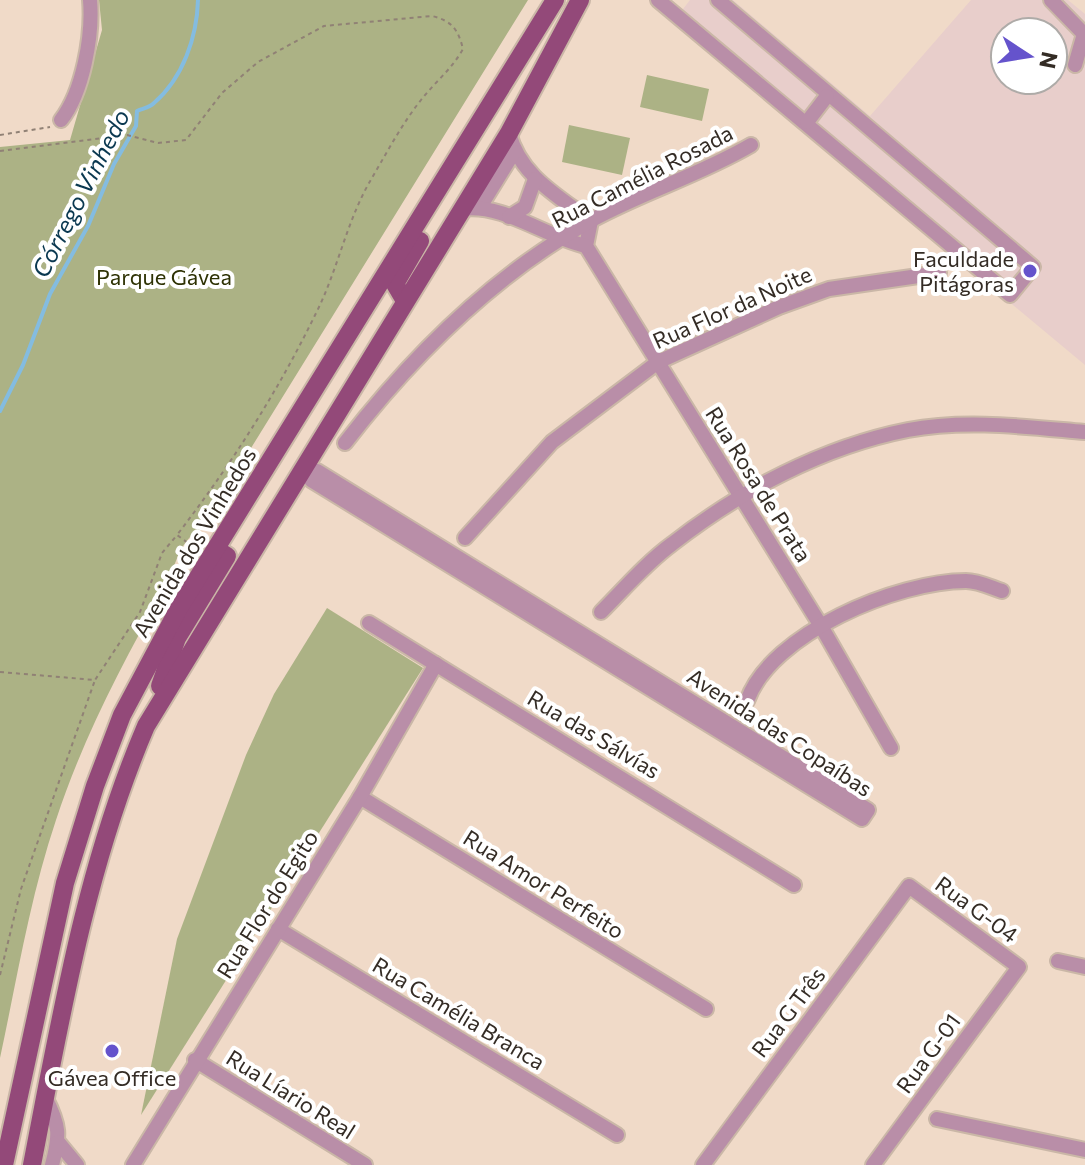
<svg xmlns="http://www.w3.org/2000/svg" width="1085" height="1165" viewBox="0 0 1085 1165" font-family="Commissioner,sans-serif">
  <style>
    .education { fill: #e8cecb; fill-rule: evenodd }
    .green { fill: #acb285 }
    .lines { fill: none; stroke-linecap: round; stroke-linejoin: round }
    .stream { stroke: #84bce0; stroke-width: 4 }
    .minor-casing { stroke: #cab7a7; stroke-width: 18 }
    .major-casing { stroke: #cab7a7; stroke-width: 22 }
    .path { stroke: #908175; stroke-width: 2; stroke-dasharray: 4 4; stroke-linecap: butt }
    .minor { stroke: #b98ea8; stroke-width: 14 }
    .major { stroke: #934979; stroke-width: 18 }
    .poi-dot { fill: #6553cc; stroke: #fff; stroke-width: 3 }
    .labels { text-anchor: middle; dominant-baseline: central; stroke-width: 8; stroke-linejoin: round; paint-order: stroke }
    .street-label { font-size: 22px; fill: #342c25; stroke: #fff }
    .poi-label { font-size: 22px; fill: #342c25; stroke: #fff; text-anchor: end }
    .park-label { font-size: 22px; fill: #2e3204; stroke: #fff }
    .water-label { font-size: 24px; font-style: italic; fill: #0a3850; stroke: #fff }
  </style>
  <rect width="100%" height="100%" fill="#f0dac8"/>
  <path class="education" d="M690,0H733L870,116L971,0H1068L1085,14V365L673,22ZM1005,32H1053V80H1005Z"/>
  <g class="green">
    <path d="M99,0H528L201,529C176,543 177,567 164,589C122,664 83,738 56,820C30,897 17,979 0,1058V147L70,140L102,30Z"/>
    <path d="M647,75L709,89L702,121L640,107Z"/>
    <path d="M569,125L630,138L622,175L562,162Z"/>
    <path d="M327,608L423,668L141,1115L177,939L246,755L274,694Z"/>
  </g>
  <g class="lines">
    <path class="stream" d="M0,411L23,365L50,294L88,226L114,164L136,126L137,111C143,108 149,108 154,103C183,78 197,37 198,0"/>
    <defs>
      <g id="minor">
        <path d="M658,0L1010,295L1033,267L718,0"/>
        <path d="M1051,0L1084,34L1075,65"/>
        <path d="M61,120C83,92 93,35 90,0"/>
        <path d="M807,122L827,96"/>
        <path d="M509,133C520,176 558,196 591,221L586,246L821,626L891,748"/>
        <path d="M480,207L514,152"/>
        <path d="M462,209C504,203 545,237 586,246"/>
        <path d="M509,217L525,207L535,179"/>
        <path d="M345,443C412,356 495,274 592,220C643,192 700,175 751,145"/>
        <path d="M304,468L317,471L868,810L862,819L311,480Z"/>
        <path d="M465,538L552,442L658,362L779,307L829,289L939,273"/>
        <path d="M601,612C624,589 646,563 672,544C740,491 822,447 908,430C966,419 1027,427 1085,432"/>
        <path d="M369,623L794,885"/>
        <path d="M747,701C771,633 898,581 966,581C978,581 990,587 1002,591"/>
        <path d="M360,797L706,1009"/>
        <path d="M278,929L617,1135"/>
        <path d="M1058,961L1085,967"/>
        <path d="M195,1060L365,1165"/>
        <path d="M45,1097C60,1126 60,1135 52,1165"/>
        <path d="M937,1119L1085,1150"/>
        <path d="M58,1142L77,1165"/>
        <path d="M133,1165L360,797L436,664"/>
        <path d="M703,1165L909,886L1019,967L873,1165"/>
      </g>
      <g id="major">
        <path d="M405,301L395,284L420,241"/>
        <path d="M160,686L177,638L227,556L216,549"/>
        <path d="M4,1165L65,883L95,786L122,715L179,608L555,0"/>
        <path d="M32,1165C61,1016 86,866 146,726L509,133L580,0"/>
      </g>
    </defs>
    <use href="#minor" class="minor-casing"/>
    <use href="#major" class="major-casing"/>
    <g class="path">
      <path d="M0,135L50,127"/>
      <path d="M0,151L127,135L158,143L186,140L222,93L258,62L324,26L432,16C452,21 458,29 463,49C452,69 435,82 421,100C401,125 385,156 369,183C347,222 338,267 319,307C279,390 233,462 177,535"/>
      <path d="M0,672L95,680L140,612L162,553L177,535L196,549"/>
      <path d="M0,975L21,889L95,680"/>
    </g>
    <use href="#minor" class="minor"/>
    <use href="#major" class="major"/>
  </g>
  <g class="poi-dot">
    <circle cx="1030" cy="271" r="8"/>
    <circle cx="112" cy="1051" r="8"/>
  </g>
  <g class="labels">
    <g class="street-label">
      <text transform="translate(642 176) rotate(-27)">Rua Camélia Rosada</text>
      <text transform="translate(732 307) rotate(-24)">Rua Flor da Noite</text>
      <text transform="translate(759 484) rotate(58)">Rua Rosa de Prata</text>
      <text transform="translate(194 542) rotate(-59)">Avenida dos Vinhedos</text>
      <text transform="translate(780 732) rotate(33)">Avenida das Copaíbas</text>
      <text transform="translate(594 734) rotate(31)">Rua das Sálvías</text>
      <text transform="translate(544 884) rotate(32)">Rua Amor Perfeito</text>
      <text transform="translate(267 904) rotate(-58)">Rua Flor do Egito</text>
      <text transform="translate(977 909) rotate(36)">Rua G-04</text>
      <text transform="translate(788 1012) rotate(-53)">Rua G Três</text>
      <text transform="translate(459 1013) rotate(31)">Rua Camélia Branca</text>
      <text transform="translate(928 1053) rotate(-54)">Rua G-01</text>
      <text transform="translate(291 1094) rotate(32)">Rua Líario Real</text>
    </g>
    <g class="poi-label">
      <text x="1014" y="258">Faculdade<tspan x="1014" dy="25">Pitágoras</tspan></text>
      <text x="112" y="1077" text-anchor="middle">Gávea Office</text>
    </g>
    <g class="park-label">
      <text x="164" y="276">Parque Gávea</text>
    </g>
    <g class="water-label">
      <text transform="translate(80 193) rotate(-63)">Córrego Vinhedo</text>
    </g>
  </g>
  <g transform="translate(1029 56) rotate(102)"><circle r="38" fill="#ffffff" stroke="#aeaba8" stroke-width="2"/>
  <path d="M0-6L14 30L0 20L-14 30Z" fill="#6553cc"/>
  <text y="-12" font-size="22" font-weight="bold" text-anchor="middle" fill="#342c25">N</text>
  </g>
</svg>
